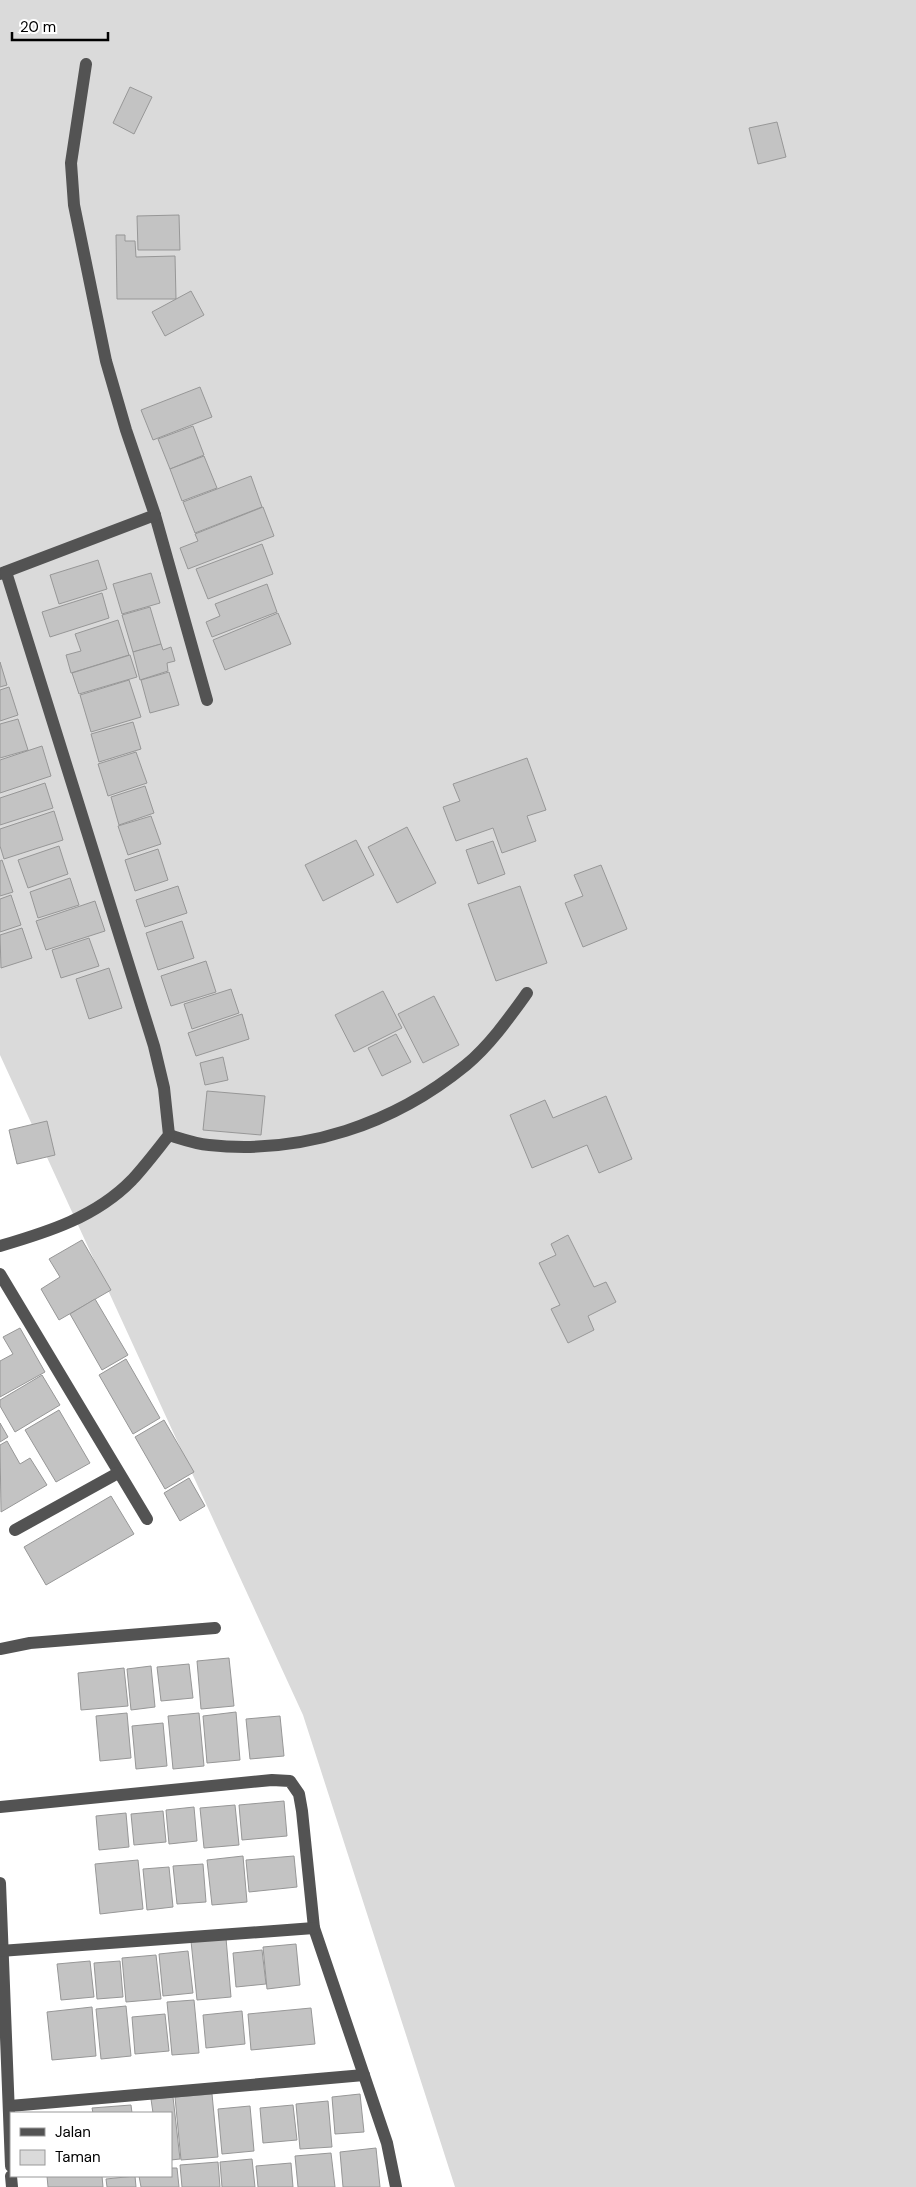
<svg xmlns="http://www.w3.org/2000/svg" width="916" height="2187" viewBox="0 0 916 2187" font-family="'DM Sans',sans-serif">
  <style>
    .green { fill: #dadada }
    .building { fill: #c3c3c3; stroke: #979797 }
    .lines { fill: none; stroke-linecap: round; stroke-linejoin: round }
    .minor { stroke: #535353; stroke-width: 12 }
  </style>
  <rect width="100%" height="100%" fill="#fff"/>
  <path class="green" d="M0,0H916V2187H455L303,1715L0,1055Z"/>
  <g class="building">
    <path d="M130,87L152,97L134,134L113,123Z"/>
    <path d="M777,122L786,157L758,164L749,128Z"/>
    <path d="M179,215L180,250H138L137,216Z"/>
    <path d="M116,235H125V241H135L136,257L175,256L176,299H117Z"/>
    <path d="M191,291L204,315L165,336L152,312Z"/>
    <path d="M200,387L212,417L153,440L141,410Z"/>
    <path d="M193,426L204,455L170,469L158,439Z"/>
    <path d="M204,456L217,488L182,501L170,469Z"/>
    <path d="M251,476L262,507L195,533L183,502Z"/>
    <path d="M263,507L274,536L188,569L180,548L198,541L195,534Z"/>
    <path d="M262,544L273,574L208,599L196,569Z"/>
    <path d="M98,560L107,589L59,604L50,575Z"/>
    <path d="M151,573L160,603L122,614L113,584Z"/>
    <path d="M267,584L277,612L212,637L206,622L220,616L215,604Z"/>
    <path d="M102,593L109,618L50,637L42,612Z"/>
    <path d="M150,607L161,644L133,652L122,615Z"/>
    <path d="M278,613L291,644L225,670L213,640Z"/>
    <path d="M118,620L129,655L71,673L66,655L81,651L75,634Z"/>
    <path d="M161,644L163,650L171,647L175,661L167,663L168,671L140,680L133,652Z"/>
    <path d="M130,655L137,677L79,694L72,673Z"/>
    <path d="M0,662L7,685L0,687Z"/>
    <path d="M169,672L179,705L150,713L141,680Z"/>
    <path d="M129,680L141,717L91,732L80,695Z"/>
    <path d="M9,687L18,715L0,721V690Z"/>
    <path d="M18,719L28,750L0,758V724Z"/>
    <path d="M133,722L141,749L99,762L91,734Z"/>
    <path d="M42,746L51,776L0,793V760Z"/>
    <path d="M136,752L147,783L108,796L98,764Z"/>
    <path d="M527,758L546,810L527,816L536,841L502,853L493,828L456,841L443,807L460,801L453,784Z"/>
    <path d="M45,783L53,808L0,825V798Z"/>
    <path d="M145,786L154,813L119,825L111,797Z"/>
    <path d="M54,811L63,840L4,859L0,846V829Z"/>
    <path d="M151,816L161,844L128,855L118,826Z"/>
    <path d="M407,827L436,883L397,903L368,847Z"/>
    <path d="M356,840L374,875L323,901L305,865Z"/>
    <path d="M493,841L505,874L478,884L466,850Z"/>
    <path d="M59,846L68,874L28,888L18,860Z"/>
    <path d="M158,849L168,880L135,891L125,860Z"/>
    <path d="M2,860L13,892L0,896V861Z"/>
    <path d="M601,865L627,929L583,947L565,903L583,896L574,875Z"/>
    <path d="M70,878L79,905L38,918L30,892Z"/>
    <path d="M178,886L187,913L145,927L136,900Z"/>
    <path d="M520,886L547,963L496,981L468,904Z"/>
    <path d="M11,895L21,925L0,932V899Z"/>
    <path d="M95,901L105,931L46,950L36,921Z"/>
    <path d="M182,921L194,958L158,970L146,933Z"/>
    <path d="M22,928L32,958L1,968L0,935Z"/>
    <path d="M89,938L99,966L61,978L52,950Z"/>
    <path d="M206,961L216,992L171,1006L161,976Z"/>
    <path d="M109,968L122,1008L89,1019L76,979Z"/>
    <path d="M231,989L239,1013L192,1029L184,1004Z"/>
    <path d="M383,991L402,1028L354,1052L335,1015Z"/>
    <path d="M434,996L459,1045L423,1063L398,1014Z"/>
    <path d="M242,1014L249,1039L196,1056L188,1033Z"/>
    <path d="M396,1034L411,1062L382,1076L368,1048Z"/>
    <path d="M223,1057L228,1080L205,1085L200,1063Z"/>
    <path d="M207,1091L265,1096L261,1135L203,1130Z"/>
    <path d="M606,1096L632,1159L599,1173L587,1145L532,1168L510,1115L545,1100L553,1118Z"/>
    <path d="M47,1121L55,1155L17,1164L9,1130Z"/>
    <path d="M568,1235L594,1287L606,1282L616,1302L588,1316L594,1330L568,1343L551,1309L560,1305L539,1263L556,1255L551,1244Z"/>
    <path d="M82,1240L111,1290L59,1320L41,1289L60,1277L49,1259Z"/>
    <path d="M95,1299L128,1355L102,1370L70,1314Z"/>
    <path d="M20,1328L45,1372L0,1397V1361L13,1354L3,1337Z"/>
    <path d="M126,1359L160,1418L133,1434L99,1375Z"/>
    <path d="M42,1375L60,1405L15,1432L0,1406V1400Z"/>
    <path d="M59,1410L90,1463L56,1482L25,1430Z"/>
    <path d="M164,1420L194,1472L165,1489L135,1437Z"/>
    <path d="M0,1423L8,1437L0,1442Z"/>
    <path d="M7,1441L20,1464L30,1458L47,1485L1,1512L0,1445Z"/>
    <path d="M189,1478L205,1506L180,1521L164,1493Z"/>
    <path d="M111,1496L134,1534L46,1585L24,1547Z"/>
    <path d="M229,1658L234,1706L201,1709L197,1661Z"/>
    <path d="M189,1664L193,1698L161,1701L157,1667Z"/>
    <path d="M151,1666L155,1707L131,1710L127,1669Z"/>
    <path d="M124,1668L128,1706L81,1710L78,1673Z"/>
    <path d="M236,1712L240,1760L207,1763L203,1716Z"/>
    <path d="M127,1713L131,1758L100,1761L96,1716Z"/>
    <path d="M199,1713L204,1766L173,1769L168,1716Z"/>
    <path d="M280,1716L284,1756L250,1759L246,1719Z"/>
    <path d="M163,1723L167,1766L136,1769L132,1726Z"/>
    <path d="M284,1801L287,1836L242,1840L239,1805Z"/>
    <path d="M235,1805L239,1845L204,1848L200,1808Z"/>
    <path d="M194,1807L197,1841L169,1844L166,1810Z"/>
    <path d="M163,1811L166,1842L134,1845L131,1814Z"/>
    <path d="M126,1813L129,1847L99,1850L96,1816Z"/>
    <path d="M243,1856L247,1902L212,1905L207,1860Z"/>
    <path d="M294,1856L297,1887L249,1892L246,1860Z"/>
    <path d="M138,1860L143,1909L100,1914L95,1864Z"/>
    <path d="M203,1864L206,1902L177,1904L173,1866Z"/>
    <path d="M169,1867L173,1907L147,1910L143,1869Z"/>
    <path d="M226,1938L231,1997L197,2000L191,1941Z"/>
    <path d="M296,1944L300,1985L267,1989L263,1947Z"/>
    <path d="M262,1950L266,1984L236,1987L233,1953Z"/>
    <path d="M188,1951L193,1993L163,1996L159,1954Z"/>
    <path d="M156,1955L161,1999L126,2002L122,1958Z"/>
    <path d="M90,1961L94,1997L61,2000L57,1964Z"/>
    <path d="M120,1961L123,1997L97,1999L94,1963Z"/>
    <path d="M194,2000L199,2053L172,2055L167,2002Z"/>
    <path d="M126,2006L131,2056L101,2059L96,2009Z"/>
    <path d="M92,2007L96,2056L52,2060L47,2012Z"/>
    <path d="M311,2008L315,2044L251,2050L248,2014Z"/>
    <path d="M242,2011L245,2044L206,2048L203,2015Z"/>
    <path d="M165,2014L169,2051L135,2054L132,2017Z"/>
    <path d="M212,2094L218,2157L181,2160L175,2097Z"/>
    <path d="M360,2094L364,2132L335,2134L332,2097Z"/>
    <path d="M173,2097L180,2159L171,2160V2113H153L151,2099Z"/>
    <path d="M328,2101L332,2147L300,2149L296,2104Z"/>
    <path d="M131,2105L132,2113H93L92,2108Z"/>
    <path d="M293,2105L297,2140L263,2143L260,2108Z"/>
    <path d="M250,2106L254,2151L222,2154L218,2109Z"/>
    <path d="M376,2148L380,2187H343L340,2152Z"/>
    <path d="M331,2153L335,2187H298L295,2156Z"/>
    <path d="M252,2159L255,2187H222L220,2162Z"/>
    <path d="M218,2162L220,2187H182L180,2165Z"/>
    <path d="M291,2163L293,2187H258L256,2166Z"/>
    <path d="M171,2168H177L179,2187H141L139,2176H171Z"/>
    <path d="M47,2176H102L103,2187H48Z"/>
    <path d="M135,2176L136,2187H107L106,2179Z"/>
  </g>
  <g class="lines">
    <g class="minor">
      <path d="M155,515L207,700"/>
      <path d="M0,574L155,515L126,430L106,361L74,205L71,163L86,64"/>
      <path d="M169,1135C182,1139 196,1144 209,1145C303,1155 394,1124 466,1065C490,1045 509,1018 527,993"/>
      <path d="M0,1246C48,1232 96,1217 132,1180C145,1166 157,1150 169,1135L164,1088L154,1046L6,572"/>
      <path d="M0,1274L147,1519"/>
      <path d="M15,1530L118,1473"/>
      <path d="M0,1649L30,1643L215,1628"/>
      <path d="M0,1807L272,1780L290,1781L299,1794L302,1811L314,1928L387,2143L396,2187"/>
      <path d="M0,1883L11,2166"/>
      <path d="M0,1951L314,1928"/>
      <path d="M10,2106L364,2075"/>
      <path d="M11,2176L12,2187"/>
    </g>
  </g>
  <rect x="10" y="2112" width="162" height="65" fill="#ffffff" stroke="#999999"/>
  <rect x="20" y="2128" width="25" height="8" fill="#535353" stroke="#999999"/>
  <text x="55" y="2137" font-size="15" fill="#000000">Jalan</text>
  <rect x="20" y="2150" width="25" height="15" fill="#dadada" stroke="#999999"/>
  <text x="55" y="2162" font-size="15" fill="#000000">Taman</text>
  <path d="M12 32v8h96v-8" fill="none" stroke="#000000" stroke-width="2.5"/>
  <text x="20" y="32" font-size="15" fill="#000000" stroke="#ffffff" stroke-width="4" paint-order="stroke">20 m</text>
</svg>
